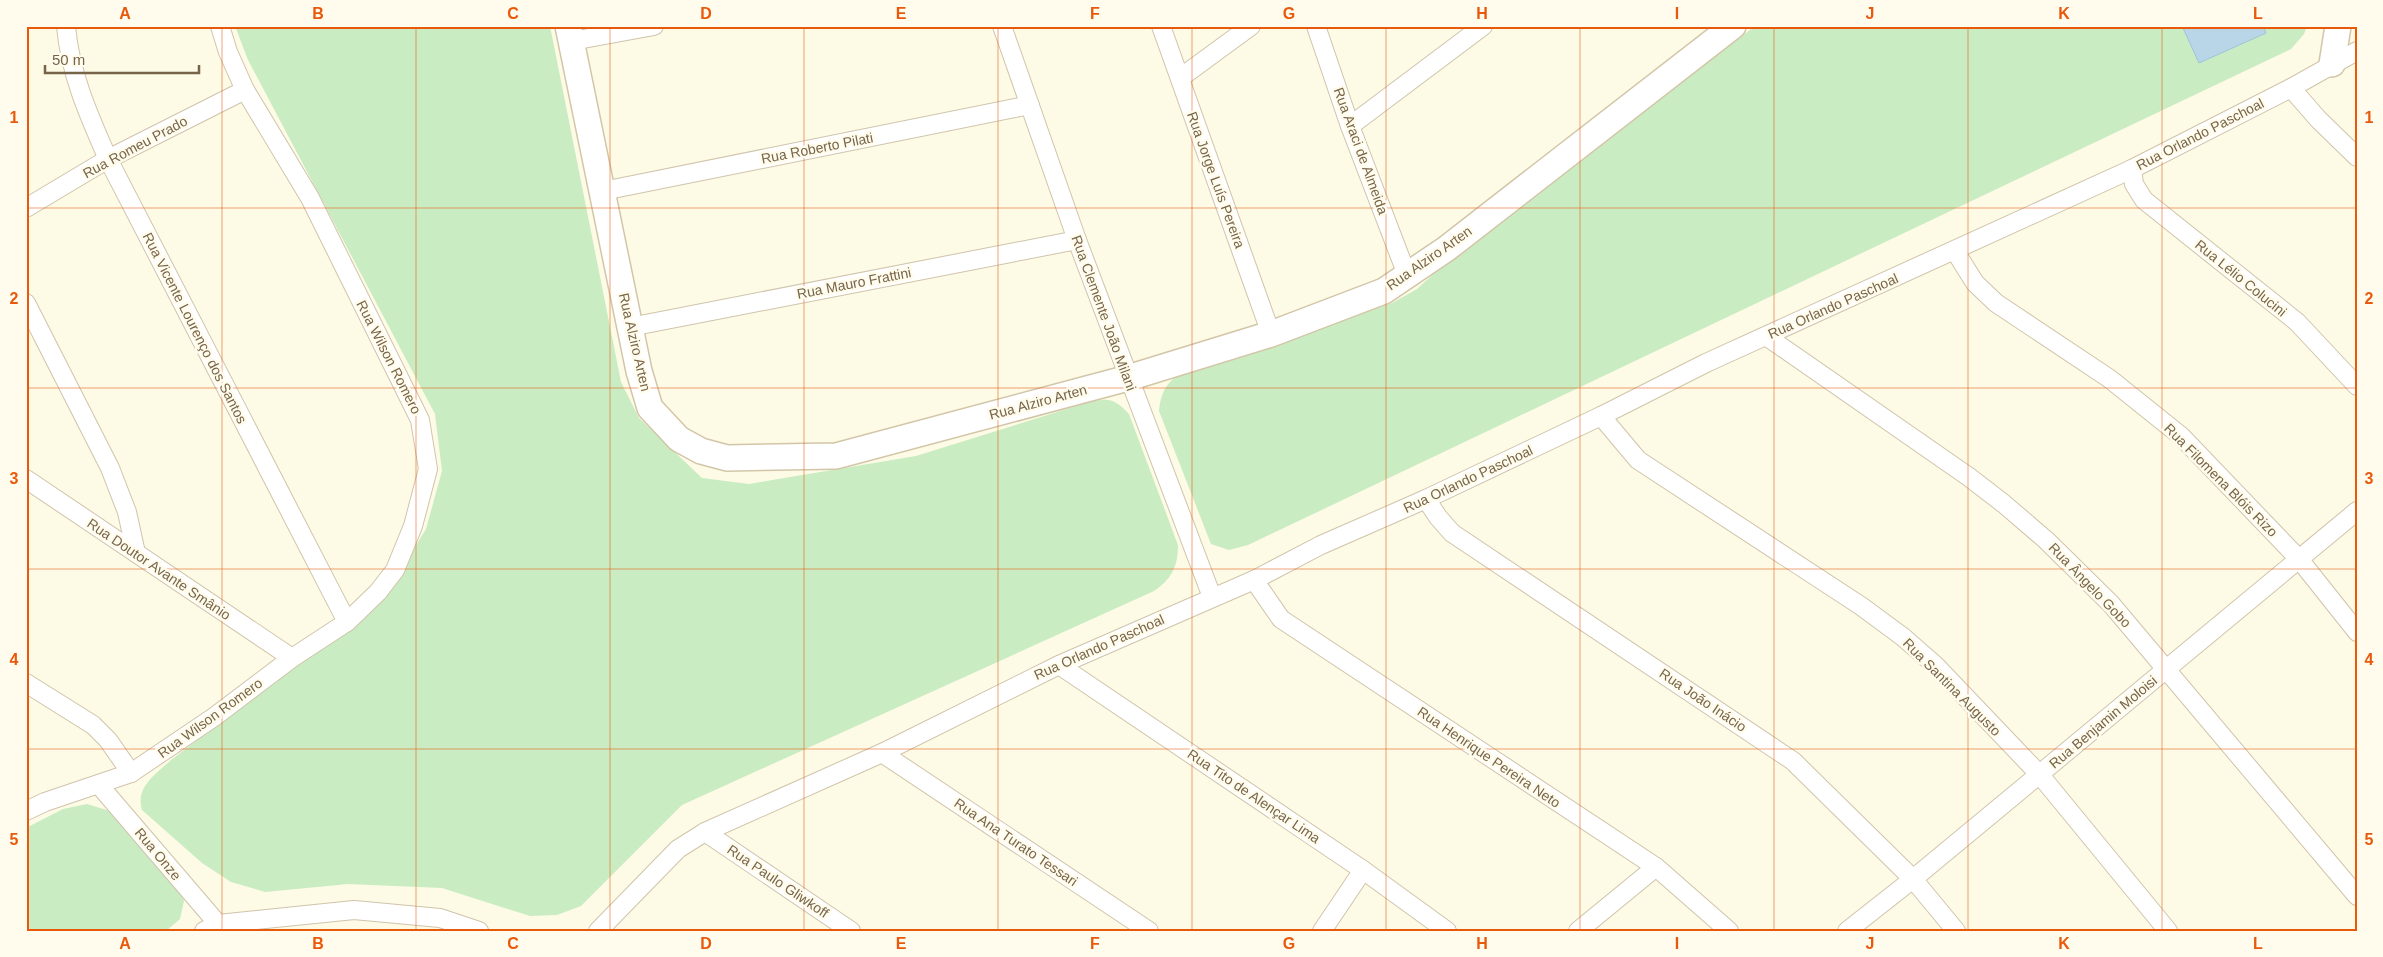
<svg xmlns="http://www.w3.org/2000/svg" width="2383" height="957" viewBox="0 0 2383 957" font-family="Helvetica,sans-serif">
  <style>
    .green { fill: #caecc3 }
    .water { fill: #b9d6e8; stroke: #9ec3da }
    .lines { fill: none; stroke-linecap: round; stroke-linejoin: round }
    .street-casing { stroke: #d0c4ab; stroke-width: 20 }
    .secondary-casing { stroke: #d3c6a8; stroke-width: 28 }
    .street { stroke: #fff; stroke-width: 18 }
    .secondary { stroke: #fff; stroke-width: 25 }
    .grid { fill: none; stroke: #e8590c; stroke-width: 1; stroke-opacity: 0.55 }
    .labels { text-anchor: middle; dominant-baseline: central; stroke-width: 5; stroke-linejoin: round; paint-order: stroke }
    .street-label { font-size: 14px; fill: #786549; stroke: #fffced }
    .neatline { fill: none; stroke: #e8590c; stroke-width: 2 }
    .grid-label { font-size: 16px; text-anchor: middle; font-weight: bold; fill: #e8590c }
  </style>
  <rect width="100%" height="100%" fill="#fdfae5"/>
  <g class="green">
    <path d="M235,26H550L621,382L639,418L702,478L749,484L916,456L1086,403C1108,398 1113,397 1129,414L1178,545C1178,566 1172,579 1154,591L682,805L581,906L557,915L530,916L442,888L348,884L265,892L231,882L202,863L142,810C135,787 156,774 171,760L363,613L396,578L426,529L442,471L435,414L248,60Z"/>
    <path d="M1755,26H2307L2304,34L2291,49L1248,545L1229,550L1211,544L1159,411C1161,390 1169,378 1189,369L1392,303L1417,289L1439,269Z"/>
    <path d="M87,804L110,811L182,892L184,901L180,919L166,931H26V828L63,809Z"/>
  </g>
  <path class="water" d="M2188,26H2263L2266,33L2199,63L2183,28Z"/>
  <g class="lines">
    <defs>
      <g id="street">
        <path d="M66,26C70,74 89,116 108,159L347,622"/>
        <path d="M1002,26L1077,240L1212,597"/>
        <path d="M1161,26L1271,334"/>
        <path d="M1316,26L1350,126L1407,275"/>
        <path d="M572,41L654,26"/>
        <path d="M1180,78L1251,26"/>
        <path d="M2291,88L2318,119L2357,157"/>
        <path d="M1350,126L1483,26"/>
        <path d="M2132,169L2134,184L2144,200L2297,322L2357,386"/>
        <path d="M603,191L1030,105"/>
        <path d="M26,208L108,159L245,90"/>
        <path d="M1955,251L1975,283L1996,303L2110,379L2181,436L2299,559L2357,632"/>
        <path d="M26,303L110,468L127,512L136,553"/>
        <path d="M630,327L1077,240"/>
        <path d="M1766,336L1969,477L2004,504L2046,540L2111,604L2357,896"/>
        <path d="M1601,416L1638,460L1861,606L1903,637L1935,665L2040,775L2168,931"/>
        <path d="M26,479L292,658"/>
        <path d="M1426,499L1438,517L1452,533L1793,761L1913,879L1956,931"/>
        <path d="M1254,580L1281,619L1656,867L1729,931"/>
        <path d="M1059,665L1363,870L1447,931"/>
        <path d="M26,683L93,725L108,740L131,773"/>
        <path d="M882,753L1149,931"/>
        <path d="M99,785L218,924"/>
        <path d="M26,811L45,802L131,773L214,717L292,658L347,622L378,592L395,570L413,526L428,469L420,420L310,198L245,90L228,52L220,26"/>
        <path d="M705,832L851,931"/>
        <path d="M204,931L218,924L354,910L440,918L479,931"/>
        <path d="M598,931L678,849L705,832L882,753L1059,665L1254,580L1321,545L1426,499L1601,416L1706,363L2132,169L2291,88L2357,51"/>
        <path d="M1322,931L1363,870"/>
        <path d="M1578,931L1656,867"/>
        <path d="M1847,931L1913,879L2357,511"/>
      </g>
      <g id="secondary">
        <path d="M568,26L639,371L650,408L679,439L701,451L727,458L836,456L1128,378L1271,334L1384,291L1446,249L1733,26"/>
        <path d="M2332,64L2338,26"/>
      </g>
    </defs>
    <use href="#street" class="street-casing"/>
    <use href="#secondary" class="secondary-casing"/>
    <use href="#street" class="street"/>
    <use href="#secondary" class="secondary"/>
  </g>
  <path class="grid" d="M222,26V931M416,26V931M610,26V931M804,26V931M998,26V931M1192,26V931M1386,26V931M1580,26V931M1774,26V931M1968,26V931M2162,26V931M26,208H2357M26,388H2357M26,569H2357M26,749H2357"/>
  <g class="labels">
    <g class="street-label">
      <text transform="translate(2200 134) rotate(-27)">Rua Orlando Paschoal</text>
      <text transform="translate(135 147) rotate(-28)">Rua Romeu Prado</text>
      <text transform="translate(817 148) rotate(-11)">Rua Roberto Pilati</text>
      <text transform="translate(1361 151) rotate(70)">Rua Araci de Almeida</text>
      <text transform="translate(1216 180) rotate(70)">Rua Jorge Luís Pereira</text>
      <text transform="translate(1429 258) rotate(-35)">Rua Alziro Arten</text>
      <text transform="translate(2241 278) rotate(39)">Rua Lélio Colucini</text>
      <text transform="translate(854 283) rotate(-11)">Rua Mauro Frattini</text>
      <text transform="translate(1833 306) rotate(-24)">Rua Orlando Paschoal</text>
      <text transform="translate(1104 313) rotate(70)">Rua Clemente João Milani</text>
      <text transform="translate(195 328) rotate(63)">Rua Vicente Lourenço dos Santos</text>
      <text transform="translate(635 342) rotate(77)">Rua Alziro Arten</text>
      <text transform="translate(389 357) rotate(63)">Rua Wilson Romero</text>
      <text transform="translate(1038 402) rotate(-15)">Rua Alziro Arten</text>
      <text transform="translate(1468 479) rotate(-25)">Rua Orlando Paschoal</text>
      <text transform="translate(2221 480) rotate(45)">Rua Filomena Blóis Rizo</text>
      <text transform="translate(159 569) rotate(34)">Rua Doutor Avante Smânio</text>
      <text transform="translate(2090 585) rotate(46)">Rua Ângelo Gobo</text>
      <text transform="translate(1099 647) rotate(-24)">Rua Orlando Paschoal</text>
      <text transform="translate(1952 687) rotate(45)">Rua Santina Augusto</text>
      <text transform="translate(1703 700) rotate(34)">Rua João Inácio</text>
      <text transform="translate(210 718) rotate(-36)">Rua Wilson Romero</text>
      <text transform="translate(2103 722) rotate(-40)">Rua Benjamin Moloisi</text>
      <text transform="translate(1489 757) rotate(34)">Rua Henrique Pereira Neto</text>
      <text transform="translate(1254 796) rotate(34)">Rua Tito de Alençar Lima</text>
      <text transform="translate(1016 842) rotate(34)">Rua Ana Turato Tessari</text>
      <text transform="translate(158 854) rotate(50)">Rua Onze</text>
      <text transform="translate(778 881) rotate(34)">Rua Paulo Gliwkoff</text>
    </g>
  </g>
  <rect width="2383" height="957" fill="none" stroke="#fffced" stroke-width="55"/>
  <path d="M45 65v8h154v-8" fill="none" stroke="#786549" stroke-width="2.5"/>
  <text x="52" y="65" font-size="15" fill="#786549" stroke="#fffced" stroke-width="4" paint-order="stroke">50 m</text>
  <rect x="28" y="28" width="2328" height="902" class="neatline"/>
  <g class="grid-label">
    <text x="125" y="19">A</text>
    <text x="318" y="19">B</text>
    <text x="513" y="19">C</text>
    <text x="706" y="19">D</text>
    <text x="901" y="19">E</text>
    <text x="1095" y="19">F</text>
    <text x="1289" y="19">G</text>
    <text x="1482" y="19">H</text>
    <text x="1677" y="19">I</text>
    <text x="1870" y="19">J</text>
    <text x="2064" y="19">K</text>
    <text x="2258" y="19">L</text>
    <text x="14" y="123">1</text>
    <text x="2369" y="123">1</text>
    <text x="14" y="304">2</text>
    <text x="2369" y="304">2</text>
    <text x="14" y="484">3</text>
    <text x="2369" y="484">3</text>
    <text x="14" y="665">4</text>
    <text x="2369" y="665">4</text>
    <text x="14" y="845">5</text>
    <text x="2369" y="845">5</text>
    <text x="125" y="949">A</text>
    <text x="318" y="949">B</text>
    <text x="513" y="949">C</text>
    <text x="706" y="949">D</text>
    <text x="901" y="949">E</text>
    <text x="1095" y="949">F</text>
    <text x="1289" y="949">G</text>
    <text x="1482" y="949">H</text>
    <text x="1677" y="949">I</text>
    <text x="1870" y="949">J</text>
    <text x="2064" y="949">K</text>
    <text x="2258" y="949">L</text>
  </g>
</svg>
